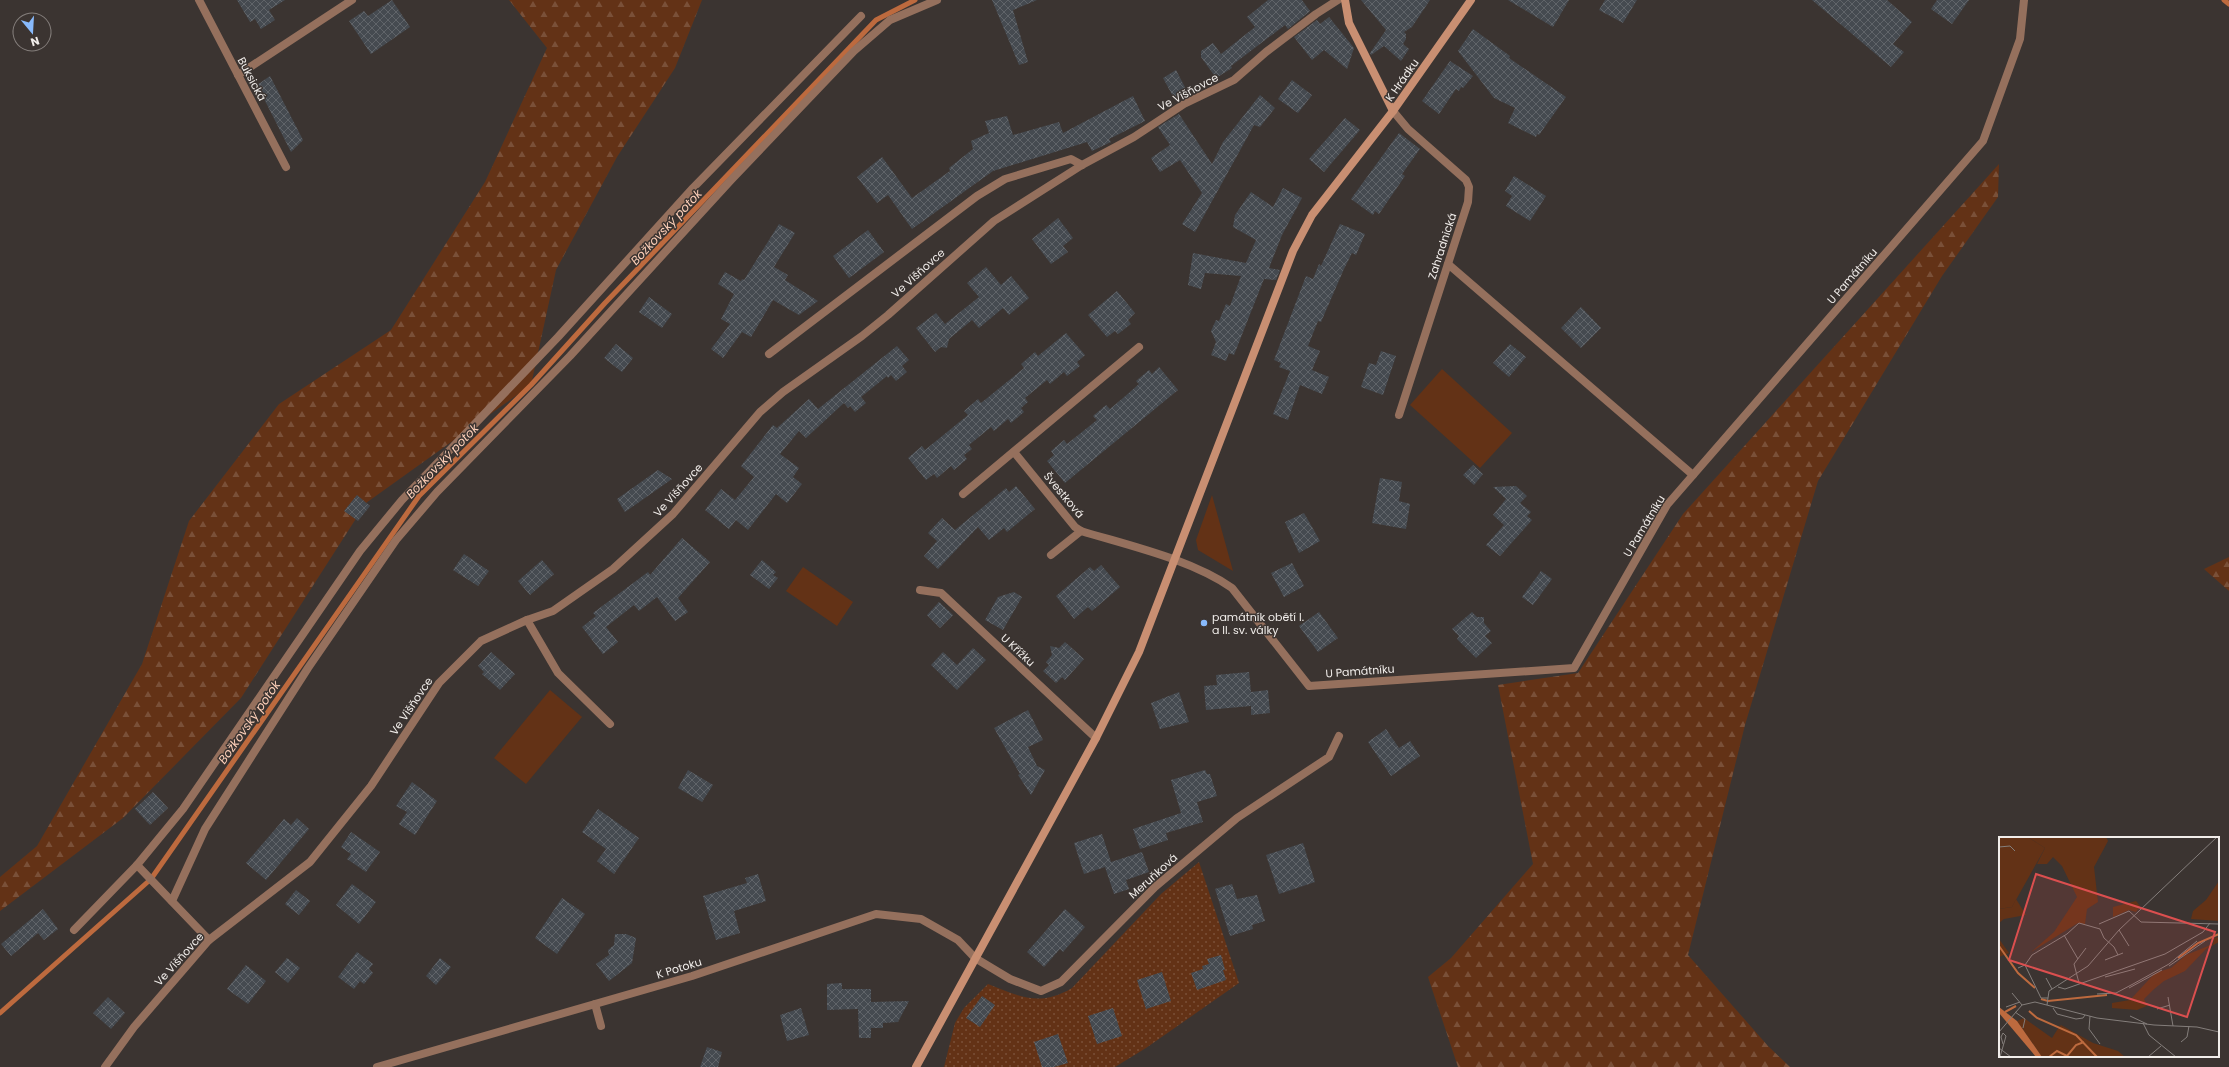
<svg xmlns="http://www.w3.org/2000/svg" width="2229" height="1067" viewBox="0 0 2229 1067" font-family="Poppins,sans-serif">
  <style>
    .grass { fill: #633216 }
    .forest { fill: url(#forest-firs) }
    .garden { fill: url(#garden-dots) }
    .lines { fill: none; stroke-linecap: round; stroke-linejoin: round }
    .stream { stroke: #bd6a3e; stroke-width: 5 }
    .building { fill: url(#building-cross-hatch) }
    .lane { stroke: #95705d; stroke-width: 8 }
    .street { stroke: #95705d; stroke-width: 8 }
    .secondary { stroke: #c98f72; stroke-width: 8 }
    .poi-dot { fill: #88bafc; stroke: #3b3431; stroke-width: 1.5 }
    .labels { text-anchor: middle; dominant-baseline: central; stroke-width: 3; stroke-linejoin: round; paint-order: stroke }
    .street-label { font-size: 11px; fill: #f1edea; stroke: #3b3431 }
    .poi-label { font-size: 11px; fill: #f1edea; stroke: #3b3431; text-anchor: start }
    .water-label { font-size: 12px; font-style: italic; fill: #ffd1ba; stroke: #3b3431 }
    .inset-river { fill: none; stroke: #bd6a3e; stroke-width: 2 }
    .inset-road { fill: none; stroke: #847e7b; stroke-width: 1 }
    .view { fill: #db4f4f; fill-opacity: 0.15; stroke: #db4f4f; stroke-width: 2 }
    .inset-edge { fill: none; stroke: #f1edea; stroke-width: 2 }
  </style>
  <defs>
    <pattern id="forest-firs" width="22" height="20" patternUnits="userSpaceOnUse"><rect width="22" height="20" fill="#633216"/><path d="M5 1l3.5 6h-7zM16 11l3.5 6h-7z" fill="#7a5038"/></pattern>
    <pattern id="garden-dots" width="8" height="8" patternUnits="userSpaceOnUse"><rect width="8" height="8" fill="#633216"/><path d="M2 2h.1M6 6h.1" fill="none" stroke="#7a5038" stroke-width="1.8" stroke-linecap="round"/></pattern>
    <pattern id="building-cross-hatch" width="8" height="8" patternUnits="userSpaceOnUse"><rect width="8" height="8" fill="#454a50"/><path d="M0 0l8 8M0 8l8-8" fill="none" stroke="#606469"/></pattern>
  </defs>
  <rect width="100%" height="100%" fill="#3b3431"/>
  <g class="grass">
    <path d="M1442,369L1512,433L1480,468L1410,405Z"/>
    <path d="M1212,495L1233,571L1198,550L1196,540Z"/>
    <path d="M803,567L853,602L837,626L786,591Z"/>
    <path d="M550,690L582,717L526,784L494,758Z"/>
  </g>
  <g class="forest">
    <path d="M509,0H702L675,68L617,157L556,270L531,385L366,503L241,698L123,818L0,911V877L37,846L142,664L189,521L279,404L391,330L485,182L547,48Z"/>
    <path d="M1999,164L1998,197L1942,276L1818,481L1745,725L1688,955L1768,1046L1790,1067H1458L1428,977L1451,958L1533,864L1498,685L1578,673L1683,514Z"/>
    <path d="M2229,557V591L2204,569Z"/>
  </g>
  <path class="garden" d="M1199,862L1239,983L1146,1048L1115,1067H944L955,1023L964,1008L988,984C1020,997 1040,1007 1072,988L1161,894Z"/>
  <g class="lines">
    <g class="stream">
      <path d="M2224,0L2229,4"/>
      <path d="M0,1013L151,879L419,496L531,385L605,303L876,20L915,0"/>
    </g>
  </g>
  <g class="building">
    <path d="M237,0H285L269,10L275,20L261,29L255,19L250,22Z"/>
    <path d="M392,0L410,27L371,54L349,21L364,11L368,16Z"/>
    <path d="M992,0H1037L1013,10L1028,62L1019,65Z"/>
    <path d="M1268,0H1302L1310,11L1288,29L1285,25L1231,66L1232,68L1216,78L1201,57V51L1213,43L1221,54L1255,27L1247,17Z"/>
    <path d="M1361,0H1430L1412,27L1404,32L1406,34V39L1403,44L1409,49L1401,61L1384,46L1371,55L1370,53L1386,30Z"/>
    <path d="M1508,0H1569L1553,27Z"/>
    <path d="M1605,0H1637L1623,23L1599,10Z"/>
    <path d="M1812,0H1887L1912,22L1893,44L1904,52L1891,67Z"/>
    <path d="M1937,0H1969L1952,24L1931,9Z"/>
    <path d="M1329,17L1354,48L1347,69L1324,50L1312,60L1294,37L1317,20L1320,24Z"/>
    <path d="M1473,29L1510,56L1509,58L1566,97L1539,135L1537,134L1536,137L1508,123L1515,108L1494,98L1458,51Z"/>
    <path d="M1450,61L1473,76L1463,88L1461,87L1459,91L1456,89L1439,114L1422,101Z"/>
    <path d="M1176,70L1188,93L1175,100L1163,78Z"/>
    <path d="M270,76L303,140L291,152L257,85Z"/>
    <path d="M1292,80L1312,95L1298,113L1278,99Z"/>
    <path d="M1260,95L1275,108L1260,127L1254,125L1195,232L1182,224L1202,193L1180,160L1160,172L1151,158L1170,145L1158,127L1179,114L1212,164L1223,142Z"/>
    <path d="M1133,96L1145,121L1109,139L1111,142L1092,151L1087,142L993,171L912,229L888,195L877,203L857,177L882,157L912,198L950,171L949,168L973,149L971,141L989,133L985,121L1007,116L1013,135L1059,122L1063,133Z"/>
    <path d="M1345,118L1360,130L1324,172L1309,159Z"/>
    <path d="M1399,133L1420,149L1402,174L1405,176L1379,214L1375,211L1373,215L1351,199Z"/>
    <path d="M1514,176L1546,196L1530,221L1506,206L1512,196L1505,191Z"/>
    <path d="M1283,188L1302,198L1282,235L1269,268L1280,270L1276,280L1264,279L1234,355L1229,353L1226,361L1211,355L1216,342L1211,331L1216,320L1219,321L1226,304L1230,306L1241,276L1205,273L1201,289L1188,285L1193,253L1246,263L1256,240L1233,227L1235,215L1251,192L1273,207Z"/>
    <path d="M1058,218L1073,238L1063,246L1068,252L1051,264L1032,239Z"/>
    <path d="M779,224L795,233L774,267L788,275L785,280L818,301L799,315L773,300L751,337L742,332L723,358L711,349L730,324L721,319L734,294L718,284L725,272L741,281L742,279L744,280Z"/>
    <path d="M1340,224L1365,234L1356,255L1352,253L1344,269L1321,322L1318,321L1308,346L1320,351L1312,370L1329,377L1322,394L1300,385L1288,420L1273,414L1290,371L1279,367L1281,363L1274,360L1306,276L1313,279L1319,264L1321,266Z"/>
    <path d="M868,230L884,252L849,278L833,256Z"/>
    <path d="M986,267L1001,285L1011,276L1029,298L1009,315L1003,308L979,328L972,320L949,339L947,348L941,347L935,352L916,328L936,313L945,324L979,297L967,283Z"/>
    <path d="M1117,291L1135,313L1128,320L1131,324L1118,334L1115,331L1107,337L1088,315Z"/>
    <path d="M649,297L672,314L662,328L639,312Z"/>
    <path d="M1581,307L1601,328L1581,348L1561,328Z"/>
    <path d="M1066,333L1085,355L1077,362L1080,366L1067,376L1064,372L1050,384L1047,380L1025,398L1028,402L1021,408L1024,412L1011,423L1008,419L994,431L991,427L969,445L972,449L964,455L967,459L954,470L951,466L937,478L934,474L926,480L908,458L922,446L925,450L968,415L964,411L978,399L981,403L1024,368L1021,364L1035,352L1038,356Z"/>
    <path d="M616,344L633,358L622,372L604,358Z"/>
    <path d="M1510,344L1526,357L1509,377L1493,363Z"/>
    <path d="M897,346L909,360L902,366L907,372L896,381L891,375L888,378L887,376L861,397L866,403L855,412L850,406L848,408L844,403L806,438L799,431L780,454L799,468L793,477L802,484L787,503L776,494L748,530L736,520L729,529L705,510L721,489L735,500L754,477L741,466L773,425L777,428L809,399L818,409Z"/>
    <path d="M1381,351L1396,356L1383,395L1361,387L1369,363L1376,365Z"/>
    <path d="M1159,367L1178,390L1065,483L1047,461L1054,455L1051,451L1064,440L1067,444L1097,420L1093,416L1106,405L1110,409L1123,398L1139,384L1136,381L1149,370L1152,374Z"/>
    <path d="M1473,465L1483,474L1474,485L1463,475Z"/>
    <path d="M658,470L672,479L625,512L617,499Z"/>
    <path d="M1380,478L1402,482L1399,501L1410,504L1406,529L1372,523Z"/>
    <path d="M1016,486L1035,509L1007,532L1004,528L989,540L978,527L938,569L924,556L937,541L928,533L942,518L955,530L1006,488L1009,492Z"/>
    <path d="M1516,486L1527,496L1520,503L1531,512L1527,516L1532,520L1500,556L1486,545L1504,525L1493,515L1506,499L1493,487Z"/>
    <path d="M357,495L370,506L358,521L344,511Z"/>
    <path d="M1304,513L1320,541L1299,553L1285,522Z"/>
    <path d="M682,538L710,562L678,598L688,612L675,621L657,597L639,611L634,605L606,627L618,642L603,654L582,627L596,616L593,613L609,601L648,572L650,575Z"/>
    <path d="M464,554L489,571L478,586L453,570Z"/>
    <path d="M542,560L554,574L530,595L518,581Z"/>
    <path d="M762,560L776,572L773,575L778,578L769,589L750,575Z"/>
    <path d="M1292,563L1304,586L1284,597L1271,573Z"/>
    <path d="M1101,565L1120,587L1092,611L1088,607L1074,619L1056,596L1090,567L1094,571Z"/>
    <path d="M1541,571L1552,579L1533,605L1522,597Z"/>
    <path d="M1014,592L1022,597L1003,630L985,620L998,597Z"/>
    <path d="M939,602L953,615L940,628L927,615Z"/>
    <path d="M1319,612L1338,638L1318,652L1299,626Z"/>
    <path d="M1472,612L1477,617H1484V623L1491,631L1485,636L1492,643L1476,658L1457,639L1459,636L1452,629Z"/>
    <path d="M1065,642L1084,659L1065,680L1062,677L1056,683L1043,671L1049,665L1046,662L1052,655L1050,646L1059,648Z"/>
    <path d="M973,648L986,660L957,690L931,665L943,652L957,665Z"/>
    <path d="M491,652L515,674L500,690L482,674L484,672L478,666Z"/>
    <path d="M1249,672L1251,692L1268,690L1270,713L1251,715V706L1206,710L1204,686L1217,685L1216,675Z"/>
    <path d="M1179,692L1189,722L1160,729L1151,703Z"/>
    <path d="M1028,710L1043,740L1028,747L1037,766L1045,770L1031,795L1018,775L1020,774L994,728Z"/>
    <path d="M1386,729L1399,748L1410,741L1420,756L1391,776L1368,742Z"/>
    <path d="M688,770L713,785L702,802L678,788Z"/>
    <path d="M1205,770L1207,774H1210L1217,796L1197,802L1203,822L1166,833L1168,840L1140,849L1133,829L1181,813L1171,780Z"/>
    <path d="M412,782L437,801L415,835L399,824L407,812L396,806Z"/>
    <path d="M153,792L168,808L150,825L135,809Z"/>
    <path d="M598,809L639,838L614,874L597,861L606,849L582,832Z"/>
    <path d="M297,818L309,829L266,880L246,863L284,819L291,825Z"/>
    <path d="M351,832L380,852L366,872L347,859L351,854L341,847Z"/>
    <path d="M1102,834L1111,862L1142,852L1149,872L1126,880L1129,889L1114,894L1105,867L1084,874L1074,843Z"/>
    <path d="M1303,843L1315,882L1279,894L1266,855Z"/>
    <path d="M758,874L766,901L734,911L740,933L716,940L703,896L747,883L745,878Z"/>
    <path d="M352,884L376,902L359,924L336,905Z"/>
    <path d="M1232,884L1237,899L1257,895L1265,921L1252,925L1253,929L1230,936L1215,889Z"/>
    <path d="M296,890L310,901L299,915L285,904Z"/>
    <path d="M562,898L585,914L557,954L535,938Z"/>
    <path d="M43,909L58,929L44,940L38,933L11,956L1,944Z"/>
    <path d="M1065,909L1085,927L1063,952L1060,949L1044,967L1027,952Z"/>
    <path d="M615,934H626L636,938L632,963L609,981L596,964L609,955L608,950L614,945Z"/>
    <path d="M357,952L373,964L369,969L373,973L364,984L360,981L354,989L338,977Z"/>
    <path d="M1221,955L1225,970H1223L1226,980L1197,990L1191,973L1203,969L1202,966L1209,964L1207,959Z"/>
    <path d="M287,958L300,968L288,983L275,972Z"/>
    <path d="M440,958L451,967L436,985L426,976Z"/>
    <path d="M246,965L266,981L248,1004L227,989Z"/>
    <path d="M1162,972L1171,1001L1146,1009L1137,980Z"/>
    <path d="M842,983V989H871V1002L909,1001L898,1022L883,1023V1028H871V1038H859L858,1009L827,1010V984Z"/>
    <path d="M982,996L995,1005L980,1027L966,1018Z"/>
    <path d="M108,997L125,1013L111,1029L93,1013Z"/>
    <path d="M801,1008L809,1035L787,1041L780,1015Z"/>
    <path d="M1113,1008L1122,1036L1097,1044L1088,1016Z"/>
    <path d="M1058,1034L1068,1063L1054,1067H1042L1034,1042Z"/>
    <path d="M707,1047L722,1052L718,1067H700Z"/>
  </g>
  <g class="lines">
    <g class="lane">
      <path d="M1448,264L1693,475"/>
      <path d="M1051,555L1081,531"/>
      <path d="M527,620L558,673L610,724"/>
      <path d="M137,865L209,940"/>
      <path d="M172,901L205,829L308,668L396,540L437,492L570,356L731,180L854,51L890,20L937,0"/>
      <path d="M74,930L137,865L183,809L360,551L402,500L558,337L693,188L861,16"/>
      <path d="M595,1004L601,1026"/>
    </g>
    <g class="street">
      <path d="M199,0L286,167"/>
      <path d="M238,75L352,0"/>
      <path d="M1393,111L1408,129L1466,180L1469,187L1468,202L1399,415"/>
      <path d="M769,354L977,196L1005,179L1071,159L1082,165"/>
      <path d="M1014,452L1075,527L1081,531C1130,546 1190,559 1232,588L1309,686L1574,668L1667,505L1983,141L2020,39L2024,0"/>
      <path d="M963,494L1139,347"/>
      <path d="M920,590L941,593L1096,738"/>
      <path d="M105,1067L134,1027L209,940L310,862L371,786L439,683L481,641L527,620L553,611L613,569L673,514L760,412L783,392L862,336L888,315L994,221L1082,165L1134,137L1184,104L1234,80L1266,52L1316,14L1338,0"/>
      <path d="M377,1067L692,976L876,914L921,919L958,940L975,958L1010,979L1041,991L1061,982L1155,887L1237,818L1329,757L1339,736"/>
    </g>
    <g class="secondary">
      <path d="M1345,0L1349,23L1393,111"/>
      <path d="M916,1067L1096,738L1139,652L1293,251L1312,215L1393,111L1471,0"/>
    </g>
  </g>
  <circle class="poi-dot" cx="1204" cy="623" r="4"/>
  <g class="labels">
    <g class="street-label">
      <text transform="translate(252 79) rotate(62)">Buksická</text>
      <text transform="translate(1402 80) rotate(-55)">K Hrádku</text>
      <text transform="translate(1188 92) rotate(-28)">Ve Višňovce</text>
      <text transform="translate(1442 246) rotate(-72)">Zahradnická</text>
      <text transform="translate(918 273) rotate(-42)">Ve Višňovce</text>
      <text transform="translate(1852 276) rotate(-49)">U Památníku</text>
      <text transform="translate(678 490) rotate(-48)">Ve Višňovce</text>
      <text transform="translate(1064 495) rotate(50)">Švestková</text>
      <text transform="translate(1644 526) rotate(-59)">U Památníku</text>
      <text transform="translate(1018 650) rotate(43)">U Křížku</text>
      <text transform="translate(1360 671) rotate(-4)">U Památníku</text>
      <text transform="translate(411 706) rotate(-56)">Ve Višňovce</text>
      <text transform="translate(1153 876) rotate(-42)">Meruňková</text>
      <text transform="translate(179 959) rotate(-48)">Ve Višňovce</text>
      <text transform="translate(679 968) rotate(-17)">K Potoku</text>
    </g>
    <g class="poi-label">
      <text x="1212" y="617">památník obětí I.<tspan x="1212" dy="13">a II. sv. války</tspan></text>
    </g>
    <g class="water-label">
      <text transform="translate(666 227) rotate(-47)">Božkovský potok</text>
      <text transform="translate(442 461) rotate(-46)">Božkovský potok</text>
      <text transform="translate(249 722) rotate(-55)">Božkovský potok</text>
    </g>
  </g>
  <g transform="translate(1999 837)">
    <rect width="220" height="220" fill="#3b3431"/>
    <path d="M0,0H29L46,11L13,70L0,72ZM0,102L10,116L0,120Z" fill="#633216"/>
    <path d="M29,0H107L109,4L95,30L99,65L88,72L86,87L79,86L32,115L55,95L78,60L63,29L54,20L48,27H38L46,11ZM220,44V84L192,82L194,74L207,63ZM17,62L27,78L5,82L0,86V72L13,70ZM220,100V105L207,112L186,134L165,144L154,153L145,162L148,169L138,173L113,171V166L131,163L156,136L172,131L187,118L214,107L215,101ZM62,188L94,206L119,214L126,220H96L60,190Z" fill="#633216"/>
    <path d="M25,181L53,201L60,190L77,198L98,220H43L18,184Z" fill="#633216"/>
    <path d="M137,64L141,69L137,75L130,73L114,80V70Z" fill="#633216"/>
    <path d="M0,170L18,184L43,220H37L0,176Z" fill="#bd6a3e"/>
    <path class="inset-river" d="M0,109L19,136L36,151M179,121L199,106L220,97M42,162L49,164L108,158M30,174L38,181L77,198L98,220M6,175L17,169M50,220L58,214L68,219L77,208L85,205"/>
    <path class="inset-road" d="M0,10L11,9L16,14M100,87L130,74L142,85L220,87M120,93L130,109M65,98L79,122M106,123L124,116M26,128L42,161H49M170,129L206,104M19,131L26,128L33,118L68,97L80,86L101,92L105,101L115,110L119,118M106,140L136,132M47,141L53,152M80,146L75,127L87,111M59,150L66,152L166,117L204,95L211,86M130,151L163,133M13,156L23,168M98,157L117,156L134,147L170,127L198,104M169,160L174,189M48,168L50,154L89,129L120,93L218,0M7,170L21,165M54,171L58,177L77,182L84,181L86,178M158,172L171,168M16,175L26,182L24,191M91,179L90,192L101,207M131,179L148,187M144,186L150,198L177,220M0,195L23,168L36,165L98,181L155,188L198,190L220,195M182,205L188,200L190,189M0,211L12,220M1,220L7,199L4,196L2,200L4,207M149,220L162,209"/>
    <path class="view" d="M37,37L216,95L188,180L10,123Z"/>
    <rect width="220" height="220" class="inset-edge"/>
  </g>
  <g transform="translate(32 32) rotate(162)"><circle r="19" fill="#3b3431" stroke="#847e7b"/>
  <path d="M0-3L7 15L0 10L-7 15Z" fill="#88bafc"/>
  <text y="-6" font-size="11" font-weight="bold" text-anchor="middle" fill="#f1edea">N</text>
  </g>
</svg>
